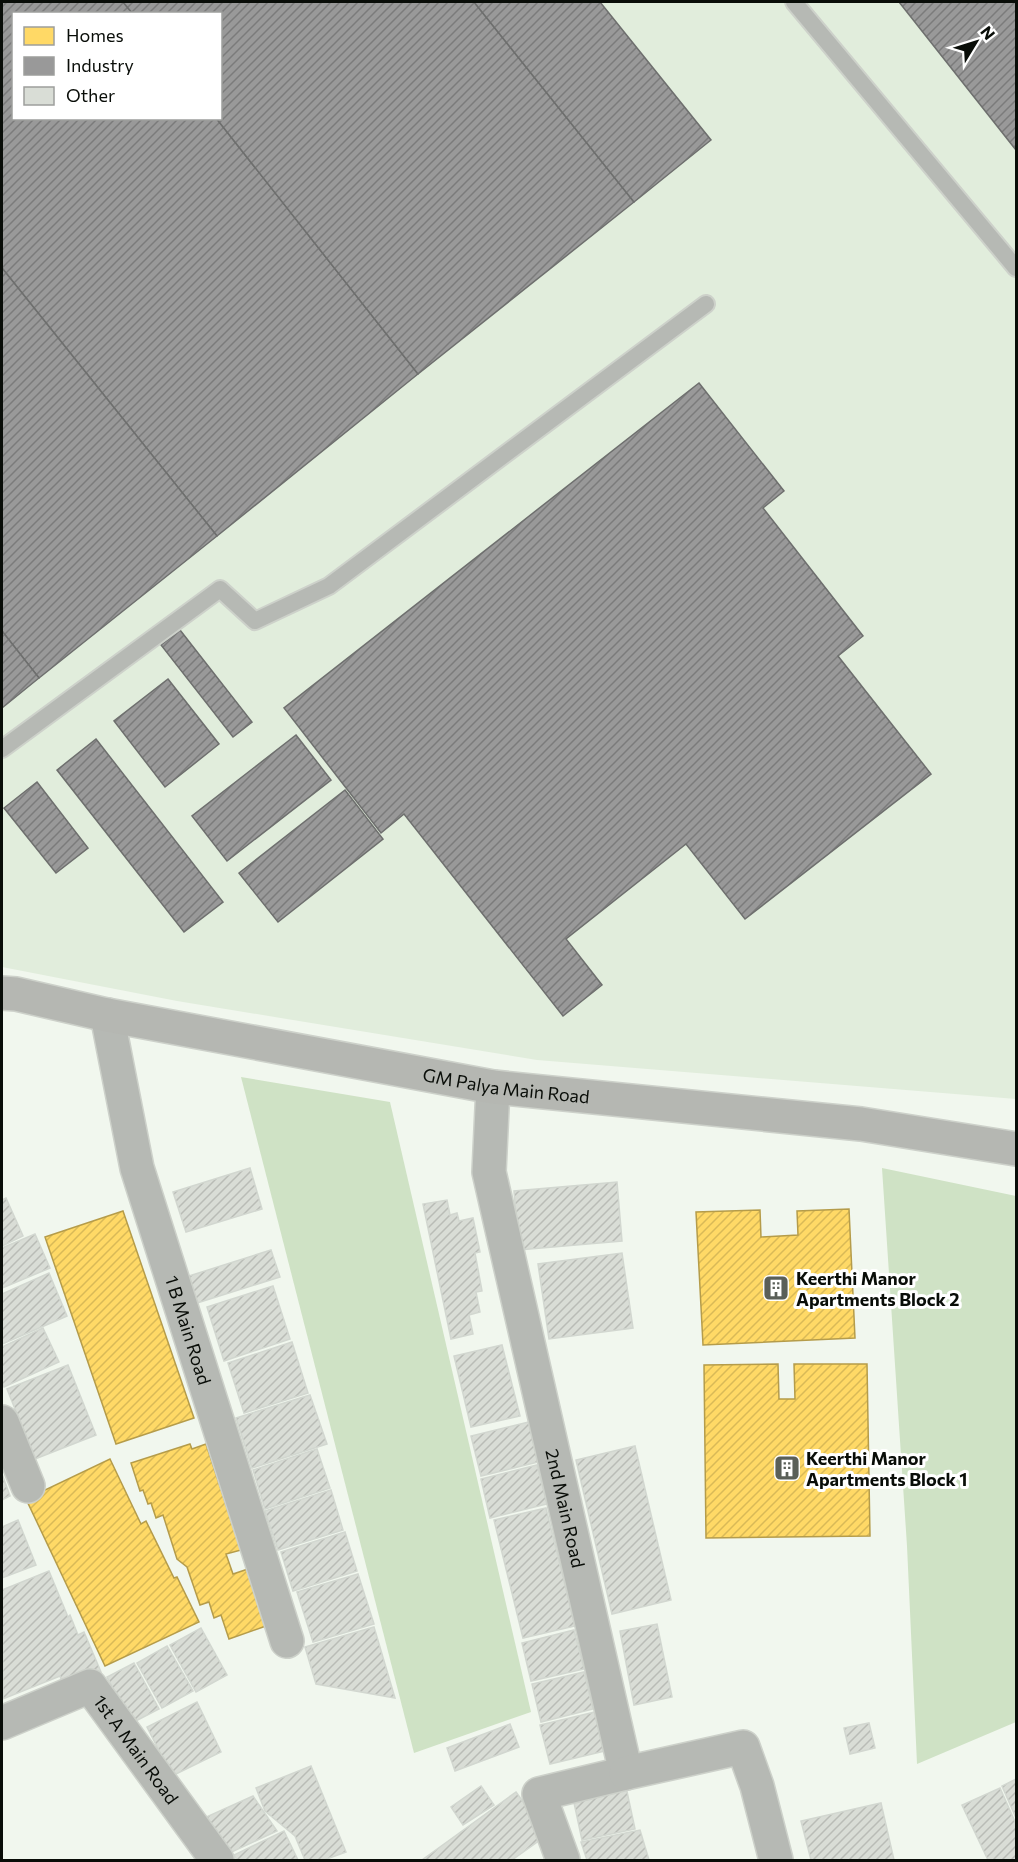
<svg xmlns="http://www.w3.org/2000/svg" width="1018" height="1862" viewBox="0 0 1018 1862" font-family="Commissioner,sans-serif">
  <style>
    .built { fill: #e1eddc; fill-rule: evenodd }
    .green { fill: #cfe2c5 }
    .homes { fill: url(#homes-hatch); stroke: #b59c4a; stroke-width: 1.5 }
    .industry { fill: url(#industry-hatch); stroke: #6e6f6e; stroke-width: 1.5 }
    .building { fill: url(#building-hatch); stroke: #d2d7d0; stroke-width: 1.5 }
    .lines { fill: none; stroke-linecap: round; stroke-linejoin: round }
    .lane-casing { stroke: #cdd1ca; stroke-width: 20 }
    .street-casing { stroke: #cdd1ca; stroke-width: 36 }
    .secondary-casing { stroke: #cdd1ca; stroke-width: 36 }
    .lane { stroke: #b6b9b4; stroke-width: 16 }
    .street { stroke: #b6b9b4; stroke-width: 33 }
    .secondary { stroke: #b5b7b2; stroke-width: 33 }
    .labels { text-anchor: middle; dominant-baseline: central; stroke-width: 6; stroke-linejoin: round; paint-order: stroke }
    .street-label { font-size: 18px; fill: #090d08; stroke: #fff }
    .poi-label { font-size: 18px; font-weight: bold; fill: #090d08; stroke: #fff; text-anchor: start }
  </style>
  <defs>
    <pattern id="homes-hatch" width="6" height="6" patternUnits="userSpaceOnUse" patternTransform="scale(1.5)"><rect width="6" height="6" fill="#ffd966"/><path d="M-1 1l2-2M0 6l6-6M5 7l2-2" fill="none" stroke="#d9b957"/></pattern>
    <pattern id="industry-hatch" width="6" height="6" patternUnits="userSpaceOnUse" patternTransform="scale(1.5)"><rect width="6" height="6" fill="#999"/><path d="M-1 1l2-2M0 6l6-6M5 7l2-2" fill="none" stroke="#7b7b7b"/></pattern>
    <pattern id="building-hatch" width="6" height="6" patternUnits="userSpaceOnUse" patternTransform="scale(1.5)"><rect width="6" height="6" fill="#d9ddd6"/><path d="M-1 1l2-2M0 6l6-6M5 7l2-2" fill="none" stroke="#b9bcb6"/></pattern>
  </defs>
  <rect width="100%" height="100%" fill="#f1f7ee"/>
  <path class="built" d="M2,2H1016V1099L537,1060L177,1001L2,967ZM14,14H220V118H14Z"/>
  <g class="green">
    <path d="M241,1077L390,1102L531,1712L414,1753Z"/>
    <path d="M882,1168L1016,1196V1722L917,1764L907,1546Z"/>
  </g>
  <g class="homes">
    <path d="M849,1209L855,1338L703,1345L696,1212L760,1210L761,1237L798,1235L797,1211Z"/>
    <path d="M123,1211L194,1418L116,1444L45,1237Z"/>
    <path d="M778,1364L779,1399H795L794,1364H867L870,1536L706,1538L704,1365Z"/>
    <path d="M190,1444L192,1449L206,1444L241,1550L226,1554L233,1574L248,1569L266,1626L229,1639L221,1615L214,1618L209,1602L200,1605L187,1567L177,1559L163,1515L156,1518L151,1503L148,1504L143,1490L140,1491L131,1463Z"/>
    <path d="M110,1459L141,1524L146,1521L174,1578L177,1577L199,1622L105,1666L26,1499Z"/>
  </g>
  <g class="industry">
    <path d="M2,2H123L133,14H14V118H216L418,374L217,536L2,268Z"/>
    <path d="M123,2H474L634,202L418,374L216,118H220V14H133Z"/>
    <path d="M474,2H600L711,140L634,202Z"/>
    <path d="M899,2H1016V150Z"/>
    <path d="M2,268L217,536L39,678L2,631Z"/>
    <path d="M699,383L784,491L763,508L863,636L838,656L931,774L745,919L686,844L566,939L602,985L563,1016L404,814L381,833L284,708Z"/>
    <path d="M180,630L252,722L233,737L161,645Z"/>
    <path d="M2,631L39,678L2,708Z"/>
    <path d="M168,679L219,744L165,787L114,721Z"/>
    <path d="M296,735L331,780L227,861L192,816Z"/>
    <path d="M96,739L223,902L184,932L57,770Z"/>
    <path d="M37,782L88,848L56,873L4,808Z"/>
    <path d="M345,790L383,839L278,922L239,873Z"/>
  </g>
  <g class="building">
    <path d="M250,1168L262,1209L186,1232L173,1192Z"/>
    <path d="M617,1182L622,1241L519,1250L514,1191Z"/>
    <path d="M6,1198L23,1236L2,1246V1200Z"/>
    <path d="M447,1200L450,1215L457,1213L459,1221L473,1218L480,1252L475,1253L482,1291L476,1292L480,1312L469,1315L473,1334L451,1339L423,1204Z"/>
    <path d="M35,1234L50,1268L2,1288V1248Z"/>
    <path d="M271,1250L280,1277L197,1303L189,1276Z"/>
    <path d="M622,1253L633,1328L549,1339L538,1264Z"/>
    <path d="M49,1273L67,1316L2,1344V1294Z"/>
    <path d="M273,1286L290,1339L224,1361L207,1307Z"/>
    <path d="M43,1328L59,1362L4,1387L2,1382V1347Z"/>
    <path d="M292,1342L308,1393L244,1413L228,1363Z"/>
    <path d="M502,1345L520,1416L471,1427L454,1356Z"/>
    <path d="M68,1365L96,1435L35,1459L7,1389Z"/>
    <path d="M310,1395L327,1444L252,1468L236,1418Z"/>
    <path d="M529,1422L538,1462L481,1476L471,1436Z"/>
    <path d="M635,1446L671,1600L612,1614L576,1460Z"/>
    <path d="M317,1449L330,1488L265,1509L253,1470Z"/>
    <path d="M537,1465L547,1504L490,1518L481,1479Z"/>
    <path d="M2,1474L10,1496L2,1500Z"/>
    <path d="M331,1490L343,1530L278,1550L265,1511Z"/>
    <path d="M546,1508L575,1626L523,1638L494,1520Z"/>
    <path d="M18,1520L36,1565L2,1578V1527Z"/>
    <path d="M345,1532L357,1571L293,1591L281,1552Z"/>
    <path d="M49,1571L68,1617L70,1615L78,1635L84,1632L101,1672L64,1687L60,1676L3,1699L2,1590Z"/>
    <path d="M358,1574L374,1624L313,1642L297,1592Z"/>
    <path d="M657,1624L672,1697L634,1705L620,1631Z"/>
    <path d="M374,1627L395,1698L316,1684L305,1647Z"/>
    <path d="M201,1628L227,1675L196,1692L170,1645Z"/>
    <path d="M574,1630L584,1669L531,1681L522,1643Z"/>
    <path d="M167,1646L193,1691L162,1708L137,1663Z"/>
    <path d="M134,1663L159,1709L132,1723L107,1677Z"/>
    <path d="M584,1672L593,1709L541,1722L532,1684Z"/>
    <path d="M197,1702L221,1752L172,1776L147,1727Z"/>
    <path d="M595,1712L605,1751L550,1764L540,1725Z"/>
    <path d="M869,1723L875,1748L850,1754L844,1728Z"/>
    <path d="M510,1724L519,1747L455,1771L447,1748Z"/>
    <path d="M311,1766L346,1852L324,1860H305L295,1836L265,1811L256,1788Z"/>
    <path d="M1016,1779V1818L1002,1786Z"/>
    <path d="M481,1786L494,1805L463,1825L451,1807Z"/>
    <path d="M626,1787L635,1829L582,1840L573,1798Z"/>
    <path d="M1000,1788L1016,1824V1860H988L962,1805Z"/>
    <path d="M516,1792L547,1835L512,1860H422Z"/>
    <path d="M253,1796L277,1831L223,1856L204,1818Z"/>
    <path d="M881,1803L894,1860H811L801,1821Z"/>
    <path d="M640,1830L649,1860H587L581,1842Z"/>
    <path d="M284,1831L298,1860H237L234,1855Z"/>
  </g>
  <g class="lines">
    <defs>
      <g id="lane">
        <path d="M794,2L1016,268"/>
        <path d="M2,749L220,589L255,621L329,586L706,304"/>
      </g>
      <g id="street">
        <path id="s1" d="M107,1015L137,1168L287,1641"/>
        <path id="s2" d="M493,1087L489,1172L626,1773L539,1794L563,1860"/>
        <path d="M2,1422L28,1486"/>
        <path id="s3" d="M2,1723L90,1686L217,1860"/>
        <path d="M626,1773L743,1747L757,1786L776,1860"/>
      </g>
      <g id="secondary">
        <path id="s4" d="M2,993L16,994L107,1015L493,1087L861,1124L1016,1149"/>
      </g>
    </defs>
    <use href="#lane" class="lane-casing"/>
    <use href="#street" class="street-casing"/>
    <use href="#secondary" class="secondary-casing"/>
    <use href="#lane" class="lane"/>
    <use href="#street" class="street"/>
    <use href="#secondary" class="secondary"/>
  </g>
  <defs>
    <symbol id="building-square" viewBox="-11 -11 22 22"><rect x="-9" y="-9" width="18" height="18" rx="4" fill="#5a5f58" stroke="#fff"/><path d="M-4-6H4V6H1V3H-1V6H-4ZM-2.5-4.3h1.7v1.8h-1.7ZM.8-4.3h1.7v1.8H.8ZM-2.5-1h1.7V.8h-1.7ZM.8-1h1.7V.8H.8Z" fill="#fff"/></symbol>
  </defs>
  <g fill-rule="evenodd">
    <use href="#building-square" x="761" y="1273" width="30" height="30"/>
    <use href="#building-square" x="772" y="1453" width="30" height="30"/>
  </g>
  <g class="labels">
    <g class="street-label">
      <text stroke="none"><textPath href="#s4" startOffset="513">GM Palya Main Road</textPath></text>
      <text stroke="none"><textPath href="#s1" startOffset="326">1 B Main Road</textPath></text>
      <text stroke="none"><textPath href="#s2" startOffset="430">2nd Main Road</textPath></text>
      <text stroke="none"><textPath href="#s3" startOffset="174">1st A Main Road</textPath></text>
    </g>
    <g class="poi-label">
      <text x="796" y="1278">Keerthi Manor<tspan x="796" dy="21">Apartments Block 2</tspan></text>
      <text x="806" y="1458">Keerthi Manor<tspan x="806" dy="21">Apartments Block 1</tspan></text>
    </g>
  </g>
  <rect width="1018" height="1862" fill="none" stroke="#090d08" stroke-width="6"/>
  <rect x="12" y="12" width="210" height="108" fill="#ffffff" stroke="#9d9e9c" stroke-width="1.5"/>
  <rect x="24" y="27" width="30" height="18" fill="#ffd966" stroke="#9d9e9c" stroke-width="1.5"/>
  <text x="66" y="42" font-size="18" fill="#090d08">Homes</text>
  <rect x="24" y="57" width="30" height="18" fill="#999999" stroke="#9d9e9c" stroke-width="1.5"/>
  <text x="66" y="72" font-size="18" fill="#090d08">Industry</text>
  <rect x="24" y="87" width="30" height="18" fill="#d9ddd6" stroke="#9d9e9c" stroke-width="1.5"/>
  <text x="66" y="102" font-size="18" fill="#090d08">Other</text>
  <g transform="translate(976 42) rotate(52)" stroke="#ffffff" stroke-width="4.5" paint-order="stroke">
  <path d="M0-4.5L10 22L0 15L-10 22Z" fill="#090d08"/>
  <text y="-9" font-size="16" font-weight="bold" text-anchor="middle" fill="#090d08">N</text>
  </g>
</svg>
